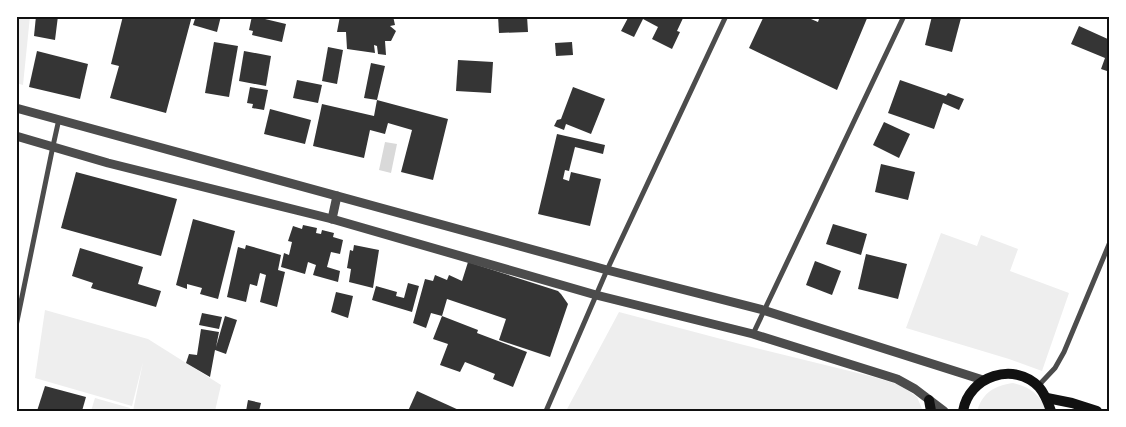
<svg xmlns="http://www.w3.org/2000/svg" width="1126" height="427" viewBox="0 0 1126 427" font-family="Ubuntu,sans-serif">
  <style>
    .green { fill: #eee }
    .water { fill: #d9d9d9 }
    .building { fill: #353535 }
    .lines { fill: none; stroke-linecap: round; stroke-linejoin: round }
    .service { stroke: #4c4c4c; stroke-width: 4 }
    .minor { stroke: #4c4c4c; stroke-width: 5 }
    .tertiary { stroke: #4c4c4c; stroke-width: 9 }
    .secondary { stroke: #111; stroke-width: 10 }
    .neatline { fill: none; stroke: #111; stroke-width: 2 }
  </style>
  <rect width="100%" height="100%" fill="#fff"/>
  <g class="green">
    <path d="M16,16H30L23,85L16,83Z"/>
    <path d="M941,233L977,246L981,235L1018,249L1010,271L1069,293L1042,371L1009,359L906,328Z"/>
    <path d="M45,310L148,339L221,385L215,411H133L143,362L132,406L35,378Z"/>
    <path d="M619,312L740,344L874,377L900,385L917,397L923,411H566Z"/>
    <path d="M1013,383C1030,387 1040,394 1046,411H977C983,392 994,386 1013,383Z"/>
    <path d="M95,398L130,408L129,411H91Z"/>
  </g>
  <path class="water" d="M385,142L397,144L391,173L379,170Z"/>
  <g class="building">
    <path d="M36,16H58L55,40L34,36Z"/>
    <path d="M123,16H192L166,113L110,98L119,66L111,64Z"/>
    <path d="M196,16H221L217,32L193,25Z"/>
    <path d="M252,16H265V19L286,24L282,42L252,35L253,31L249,30Z"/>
    <path d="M340,16H393L395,25L390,26L396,31L391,41H385L386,55L378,54L377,46L374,45L375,53L347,49L346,32H337Z"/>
    <path d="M498,16H527L528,32L499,33Z"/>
    <path d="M629,16H684L677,31L680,32L672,49L652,39L658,27L643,19L634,37L621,31Z"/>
    <path d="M764,16H804L818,22L820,16H868L837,90L749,48Z"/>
    <path d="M932,16H955L961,18L952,52L925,45Z"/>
    <path d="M1079,26L1110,40V72L1101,69L1105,58L1071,44Z"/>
    <path d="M214,42L238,46L229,97L205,93Z"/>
    <path d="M572,42L573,55L556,56L555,43Z"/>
    <path d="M328,47L343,50L337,84L322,81Z"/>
    <path d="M37,51L88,64L80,99L29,87Z"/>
    <path d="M244,51L271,56L266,86L239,81Z"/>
    <path d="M458,60L493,62L491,93L456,91Z"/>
    <path d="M371,63L385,66L377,100L448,119L433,180L401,172L412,130L388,123L385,134L370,130L364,158L313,146L322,104L374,116L377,100L364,98Z"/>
    <path d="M297,80L322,85L318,103L293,98Z"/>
    <path d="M900,80L946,96L948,93L964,99L959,110L943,103L934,129L888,113Z"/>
    <path d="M250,87L268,90L264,110L252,108L253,104L247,103Z"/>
    <path d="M573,87L605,99L591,134L566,124L564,130L554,126L557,120L561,119Z"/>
    <path d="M270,109L311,120L305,144L264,134Z"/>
    <path d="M884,122L910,134L899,158L873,145Z"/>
    <path d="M557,134L605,145L603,154L575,147L569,171L565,170L563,179L569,181L571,172L601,179L590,226L538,214Z"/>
    <path d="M881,164L915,172L908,200L875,192Z"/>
    <path d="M76,172L177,199L161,256L61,228Z"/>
    <path d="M193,219L235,231L218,299L200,294L202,288L187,284V289L176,285Z"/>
    <path d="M833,224L867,234L861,255L826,244Z"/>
    <path d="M303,225L317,228L316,233L321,234L322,230L334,233L333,237L343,240L340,254L331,252L327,267L340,271L338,282L313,275L316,265L308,262L305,274L281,267L284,253L289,255L292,242L288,241L293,226L302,229Z"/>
    <path d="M246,245L281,255L278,270L285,272L277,307L260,302L266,275L260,273L257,286L250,284L246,302L227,297L238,247L245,249Z"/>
    <path d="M354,245L379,250L373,288L349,282L351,269L347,268L350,250L353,251Z"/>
    <path d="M80,248L143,267L138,284L161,291L156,307L91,288L93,283L72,276Z"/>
    <path d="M866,254L907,264L898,299L858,289Z"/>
    <path d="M815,261L841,271L832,295L806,285Z"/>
    <path d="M468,262L558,291L561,294L568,304L550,357L499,340L506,319L447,299L442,316L478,330L477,333L527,352L513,387L493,379L495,374L465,362L460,372L440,365L448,344L433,339L442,316L431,313L426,328L413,323L425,279L433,281L435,275L447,280L449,275L462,281Z"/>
    <path d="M408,283L419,286L412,312L372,300L376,286L397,292L396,296L404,298Z"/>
    <path d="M336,292L353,296L348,318L331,312Z"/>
    <path d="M202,313L222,317L219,329L199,325Z"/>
    <path d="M225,316L237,320L226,354L215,350L210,377L186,363L189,354L197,355L201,329L219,332L216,347Z"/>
    <path d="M45,386L86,397L82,411H37Z"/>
    <path d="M417,391L461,411H408Z"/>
    <path d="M248,400L261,403L259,411H246Z"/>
  </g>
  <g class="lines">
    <path class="service" d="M16,118L18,108"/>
    <g class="minor">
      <path d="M16,326L53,146L59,119"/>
      <path d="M753,334L904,16"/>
      <path d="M1038,386L1055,368L1064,352L1110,242"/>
      <path d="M546,411L607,270L726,16"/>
    </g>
    <g class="tertiary">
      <path d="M16,108L607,270L763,310L983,380"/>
      <path d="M16,136L108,163L332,219L596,295L753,334L897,379L915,389L944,411"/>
      <path d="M332,219L337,196"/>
    </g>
    <g class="secondary">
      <path d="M1047,398L1072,403L1097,411"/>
      <path d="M929,400L931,411"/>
      <path d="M963,411C969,376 1014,361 1039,387C1045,394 1048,402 1051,411"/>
    </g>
  </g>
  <rect width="1126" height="427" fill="none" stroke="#ffffff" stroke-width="35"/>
  <rect x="18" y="18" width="1090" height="392" class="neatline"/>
</svg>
